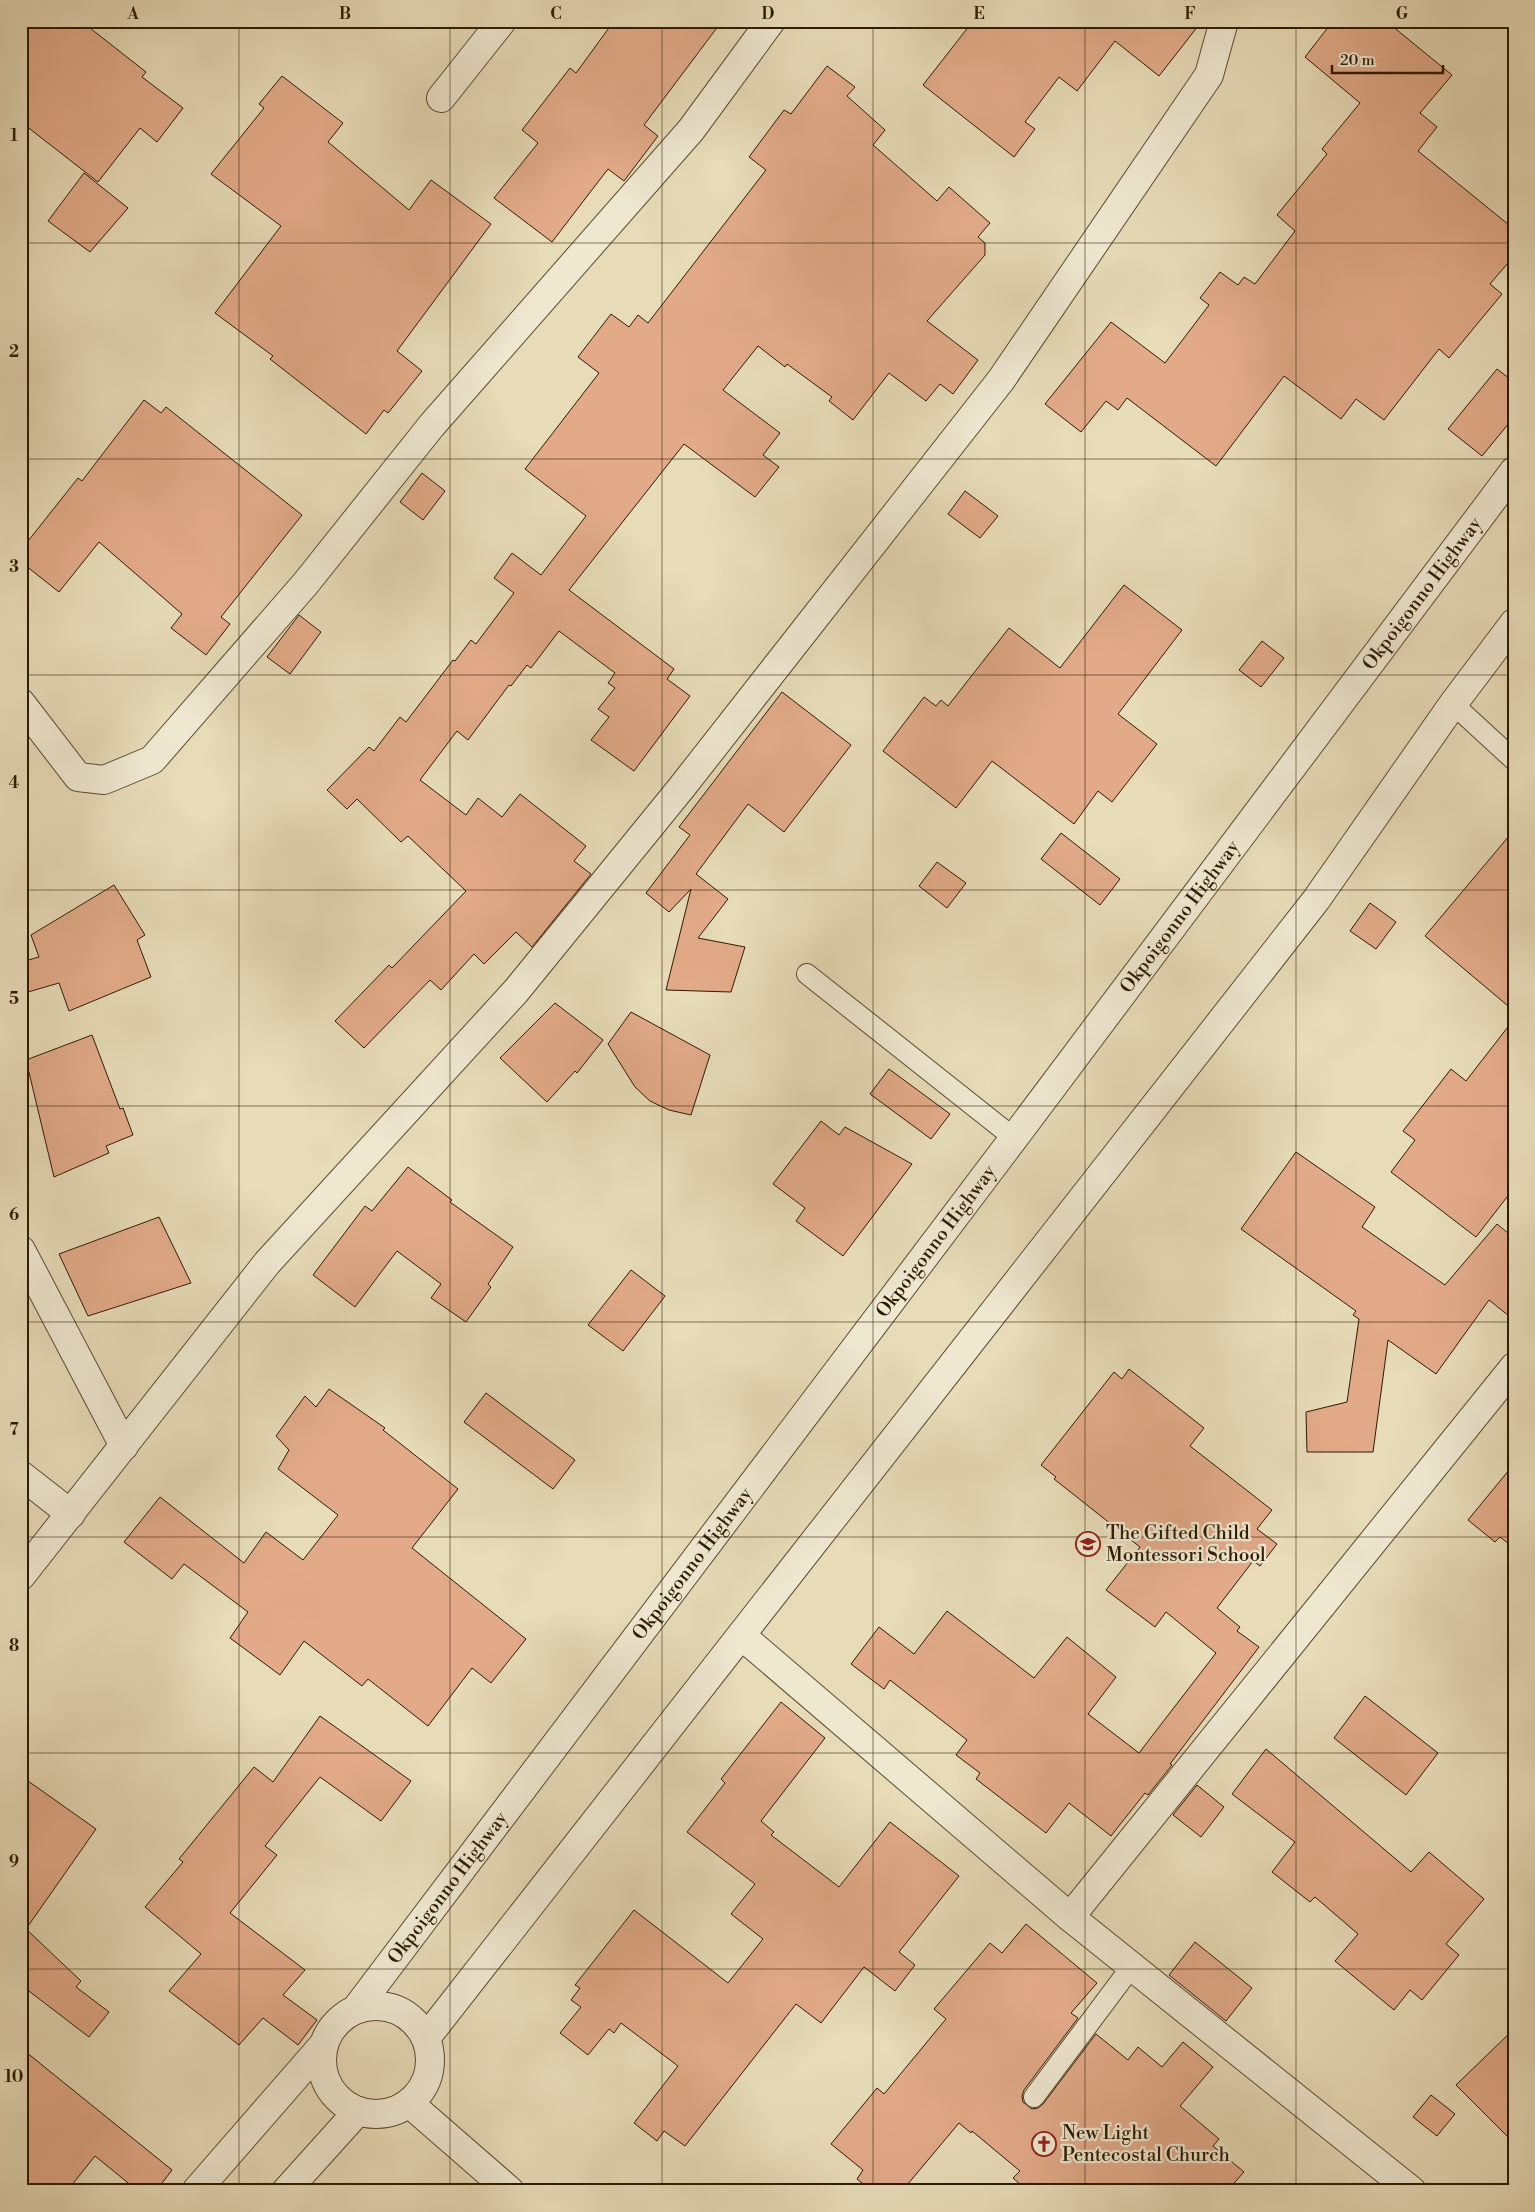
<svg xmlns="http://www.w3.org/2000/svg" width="1535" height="2212" viewBox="0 0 1535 2212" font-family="'Libre Bodoni',serif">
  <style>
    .building { fill: #e2aa89; stroke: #2e1b00 }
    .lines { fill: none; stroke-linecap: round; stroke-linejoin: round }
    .service-casing { stroke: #5c4b2e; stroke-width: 22 }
    .minor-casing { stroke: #5c4b2e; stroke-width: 30 }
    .service { stroke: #efe8d1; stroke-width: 20 }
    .minor { stroke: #efe8d1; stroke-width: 28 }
    .grid { fill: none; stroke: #2e1b00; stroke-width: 1; stroke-opacity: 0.55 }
    .labels { text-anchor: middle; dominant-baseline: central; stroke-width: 4.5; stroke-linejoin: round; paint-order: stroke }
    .street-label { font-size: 19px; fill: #2e1b00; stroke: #efe8d1 }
    .poi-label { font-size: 19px; fill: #2e1b00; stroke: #efe8d1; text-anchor: start }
    .neatline { fill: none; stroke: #2e1b00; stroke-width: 2 }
    .grid-label { font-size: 16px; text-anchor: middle; font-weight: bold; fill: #2e1b00 }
  </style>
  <rect width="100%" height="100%" fill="#e7dbb8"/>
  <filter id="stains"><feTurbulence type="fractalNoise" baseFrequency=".004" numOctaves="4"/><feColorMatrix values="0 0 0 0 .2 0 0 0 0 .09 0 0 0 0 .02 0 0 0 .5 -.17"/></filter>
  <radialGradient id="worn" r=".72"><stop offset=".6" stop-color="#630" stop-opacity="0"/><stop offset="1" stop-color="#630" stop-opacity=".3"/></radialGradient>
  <g class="building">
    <path d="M21,21H81L146,72L142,77L183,108L157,142L140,128L98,182L21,122Z"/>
    <path d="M614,21H722L644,125L658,136L624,181L608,169L552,242L494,198L538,143L522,130L570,68L576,73Z"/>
    <path d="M973,21H1202L1159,76L1115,41L1077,91L1059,77L1025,122L1035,129L1014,157L923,85Z"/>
    <path d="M1333,21H1386L1452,75L1420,113L1437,127L1418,151L1514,229V256L1490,284L1502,294L1449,358L1439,349L1384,420L1356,399L1341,419L1284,376L1216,466L1127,398L1118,410L1106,401L1081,432L1045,404L1111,322L1165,363L1209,305L1200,298L1220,272L1238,285L1244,277L1255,284L1295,231L1277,215L1327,154L1322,149L1360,103L1305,57Z"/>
    <path d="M827,66L855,87L847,96L885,130L873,145L937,201L949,187L990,223L978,237L985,243V255L927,321L978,360L953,394L940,384L926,401L889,373L853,420L829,401L832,397L787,364L785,367L758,346L723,390L780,433L763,455L779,467L755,497L684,444L569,590L674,669L667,679L690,696L634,771L591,740L609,717L598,709L615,688L608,683L615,673L559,631L531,668L527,665L511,686L509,685L468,740L457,731L420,780L466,815L478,798L502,817L520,794L586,846L574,861L591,874L532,947L516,932L484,964L474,954L441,990L430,980L364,1048L335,1021L389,965L392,968L466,891L408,836L401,842L357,799L347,809L327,790L369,747L374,751L400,717L406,722L453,660L455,661L471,640L476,644L514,593L494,578L512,553L541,575L586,516L525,469L599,373L578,357L611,314L629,327L638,315L648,323L766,170L749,157L784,110L791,114Z"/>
    <path d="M282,76L343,123L328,142L409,210L431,180L491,224L397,351L422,371L388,413L384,410L366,434L270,359L273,356L215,313L281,226L211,174L264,108L259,104Z"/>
    <path d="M84,173L128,208L90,252L48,221Z"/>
    <path d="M1497,369L1514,382V417L1482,456L1448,429Z"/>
    <path d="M144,400L161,413L166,407L302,515L221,617L230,624L206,655L171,628L182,614L99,542L59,592L21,562V550L78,478L82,481Z"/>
    <path d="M422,473L445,491L423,520L400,502Z"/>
    <path d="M965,491L998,516L980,538L948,514Z"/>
    <path d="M1124,585L1182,630L1118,714L1157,744L1112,802L1098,791L1074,824L992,761L956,808L883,751L924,697L936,706L941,700L948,706L1009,628L1060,668Z"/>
    <path d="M299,615L321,632L290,674L267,657Z"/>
    <path d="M1262,641L1284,658L1261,687L1239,670Z"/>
    <path d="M782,692L851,745L784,832L748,804L696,874L728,899L698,938L745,947L731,992L666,990L691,889L669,912L646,893L690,835L679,827Z"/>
    <path d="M1514,830V1011L1425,936Z"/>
    <path d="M1061,833L1120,879L1100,905L1041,859Z"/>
    <path d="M937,862L966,883L947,908L919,886Z"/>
    <path d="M114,885L145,935L137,940L151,977L69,1011L59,983L21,994V962L39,957L31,935Z"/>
    <path d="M1370,903L1396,922L1376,949L1350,931Z"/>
    <path d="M555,1003L603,1040L577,1073L575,1071L547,1102L500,1058Z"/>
    <path d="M631,1012L710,1055L691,1115L669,1110L650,1101L635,1087L608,1044Z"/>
    <path d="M1514,1019V1188L1476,1237L1391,1172L1415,1140L1403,1131L1451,1069L1466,1081Z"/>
    <path d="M92,1035L120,1109L123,1108L133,1135L106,1146L109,1153L54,1177L26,1060Z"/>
    <path d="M889,1069L950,1114L931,1139L870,1094Z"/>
    <path d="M821,1121L839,1135L845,1127L912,1164L843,1256L796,1221L805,1208L773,1184Z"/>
    <path d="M1296,1152L1375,1207L1362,1227L1445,1285L1497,1224L1514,1238V1320L1489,1300L1436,1374L1388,1340L1373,1452H1307L1306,1412L1347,1402L1359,1319L1353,1315L1356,1311L1241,1229Z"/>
    <path d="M408,1167L452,1200L450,1202L513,1247L488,1284L491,1287L466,1322L431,1298L441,1284L397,1251L355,1307L313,1275L365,1206L372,1211Z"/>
    <path d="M159,1217L191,1283L88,1316L59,1254Z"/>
    <path d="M631,1270L665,1296L623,1351L588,1325Z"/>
    <path d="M1129,1369L1204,1428L1190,1446L1272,1510L1257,1529L1277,1544L1260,1566L1253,1561L1217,1608L1240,1627L1237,1631L1259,1647L1170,1764L1172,1765L1148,1795L1145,1793L1111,1836L1069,1803L1046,1833L976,1779L980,1773L956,1755L967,1740L890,1680L884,1689L851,1664L879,1627L914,1654L947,1611L1034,1678L1067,1637L1116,1677L1088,1714L1139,1753L1216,1653L1166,1612L1155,1627L1106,1590L1140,1547L1054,1479L1056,1477L1041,1465L1114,1372L1122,1379Z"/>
    <path d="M329,1389L385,1428L383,1430L458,1489L412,1548L526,1639L491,1683L472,1668L428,1726L368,1679L362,1686L304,1641L280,1675L230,1638L248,1612L184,1564L172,1579L124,1542L160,1497L244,1563L266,1532L303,1560L338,1515L278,1469L289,1450L276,1436L305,1396L316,1407Z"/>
    <path d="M486,1393L575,1460L553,1489L464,1422Z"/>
    <path d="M1514,1464V1548L1500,1537L1495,1542L1468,1520Z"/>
    <path d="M1365,1696L1438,1753L1406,1795L1334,1738Z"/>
    <path d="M781,1702L825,1738L761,1821L774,1832L771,1835L839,1887L890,1822L959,1876L899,1952L915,1965L895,1991L864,1967L821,2023L796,2004L685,2146L664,2131L657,2141L634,2123L678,2066L621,2023L614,2033L609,2029L588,2055L560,2033L581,2007L571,2000L580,1988L575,1985L634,1910L728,1983L763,1939L731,1914L755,1884L687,1832L725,1783L721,1779Z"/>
    <path d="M320,1716L411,1781L381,1821L320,1777L265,1846L277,1855L230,1913L305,1970L283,1995L317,2020L298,2045L263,2018L239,2045L169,1991L201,1954L145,1907L183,1862L179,1859L254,1767L273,1782Z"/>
    <path d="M1266,1749L1411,1872L1429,1852L1484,1899L1446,1944L1459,1955L1422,2000L1410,1990L1394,2010L1335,1961L1358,1934L1315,1897L1310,1902L1272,1872L1295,1842L1232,1794Z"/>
    <path d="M21,1776L96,1829L26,1929L81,1981L76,1987L109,2012L89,2037L21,1985Z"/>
    <path d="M1197,1785L1224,1807L1201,1837L1173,1815Z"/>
    <path d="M1026,1924L1097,1983L1071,2013L1078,2018L1024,2090L1022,2096L1023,2102L1032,2109L1038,2108L1043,2104L1096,2034L1128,2060L1138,2047L1162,2067L1183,2042L1213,2067L1180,2106L1219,2139L1213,2146L1244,2172L1227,2191H1028L1013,2178L1020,2171L972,2131L971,2133L959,2123L902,2191H872L857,2179L863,2170L831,2144L877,2088L884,2094L946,2019L934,2009L990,1943L1002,1953Z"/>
    <path d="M1195,1942L1252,1988L1226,2021L1169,1975Z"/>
    <path d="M1514,2029V2143L1456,2085Z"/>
    <path d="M21,2048L172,2170L156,2191H138L95,2156L67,2191H21Z"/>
    <path d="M1431,2095L1455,2114L1437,2136L1413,2117Z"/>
  </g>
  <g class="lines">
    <defs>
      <g id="service">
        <path d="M1453,704L1514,760"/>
        <path d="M807,974L1014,1138"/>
        <path d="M1034,2097L1132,1966"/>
      </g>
      <g id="minor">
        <path d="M441,98L502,21"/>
        <path d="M21,703L78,777L104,780L152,760L306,583L432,425L691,130L771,21"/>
        <path d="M21,1250L124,1446"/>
        <path d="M21,1475L71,1514"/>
        <path d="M21,1576L267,1263L516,991L682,787L1001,380L1209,75L1224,21"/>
        <path d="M742,1636L1070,1917L1412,2191"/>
        <path d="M1070,1917L1514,1367"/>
        <circle cx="376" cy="2060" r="54"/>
        <path id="s1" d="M356,2009L1014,1138L1514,471"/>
        <path d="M426,2038L1316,900L1453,704L1514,623"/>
        <path d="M409,2103L510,2191"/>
        <path d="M196,2191L324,2044"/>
        <path d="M286,2191L358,2111"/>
      </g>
    </defs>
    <use href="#service" class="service-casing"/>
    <use href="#minor" class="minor-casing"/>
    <use href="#service" class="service"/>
    <use href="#minor" class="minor"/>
  </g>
  <path class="grid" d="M239,21V2191M450,21V2191M662,21V2191M873,21V2191M1085,21V2191M1296,21V2191M21,243H1514M21,459H1514M21,675H1514M21,890H1514M21,1106H1514M21,1322H1514M21,1537H1514M21,1753H1514M21,1969H1514"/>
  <defs>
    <symbol id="school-ring" viewBox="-11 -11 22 22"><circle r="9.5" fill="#efe8d1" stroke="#8f2418" stroke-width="1.5"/><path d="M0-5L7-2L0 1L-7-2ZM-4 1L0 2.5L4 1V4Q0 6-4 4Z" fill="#8f2418"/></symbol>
    <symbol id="church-ring" viewBox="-11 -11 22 22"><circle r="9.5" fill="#efe8d1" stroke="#8f2418" stroke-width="1.5"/><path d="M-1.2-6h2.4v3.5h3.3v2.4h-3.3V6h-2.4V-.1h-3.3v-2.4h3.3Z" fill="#8f2418"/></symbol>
  </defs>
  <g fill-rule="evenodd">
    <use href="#school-ring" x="1074" y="1530" width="28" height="28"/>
    <use href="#church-ring" x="1030" y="2130" width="28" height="28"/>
  </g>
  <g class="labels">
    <g class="street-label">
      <text stroke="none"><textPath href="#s1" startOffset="1772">Okpoigonno Highway</textPath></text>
      <text stroke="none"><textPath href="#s1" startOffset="1368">Okpoigonno Highway</textPath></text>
      <text stroke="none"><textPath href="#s1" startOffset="962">Okpoigonno Highway</textPath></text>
      <text stroke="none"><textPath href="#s1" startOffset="558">Okpoigonno Highway</textPath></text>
      <text stroke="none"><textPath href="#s1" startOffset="152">Okpoigonno Highway</textPath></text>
    </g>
    <g class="poi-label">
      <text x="1106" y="1533">The Gifted Child<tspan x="1106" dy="22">Montessori School</tspan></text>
      <text x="1062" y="2133">New Light<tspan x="1062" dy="22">Pentecostal Church</tspan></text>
    </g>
  </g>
  <rect width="1535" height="2212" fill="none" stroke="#e7dbb8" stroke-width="55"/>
  <path d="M1332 65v8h111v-8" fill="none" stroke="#2e1b00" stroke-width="2.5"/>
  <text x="1340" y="65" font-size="15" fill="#2e1b00" stroke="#efe8d1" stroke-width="4" paint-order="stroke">20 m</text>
  <rect x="28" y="28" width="1480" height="2156" class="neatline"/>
  <g class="grid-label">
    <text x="133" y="19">A</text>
    <text x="345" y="19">B</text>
    <text x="556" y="19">C</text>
    <text x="768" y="19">D</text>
    <text x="979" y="19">E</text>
    <text x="1190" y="19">F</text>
    <text x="1402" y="19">G</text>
    <text x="14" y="141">1</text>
    <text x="14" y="357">2</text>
    <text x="14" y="572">3</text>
    <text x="14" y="788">4</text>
    <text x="14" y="1004">5</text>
    <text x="14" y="1220">6</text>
    <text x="14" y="1435">7</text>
    <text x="14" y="1651">8</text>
    <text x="14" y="1867">9</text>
    <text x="14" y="2082">10</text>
  </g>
  <rect width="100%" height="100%" filter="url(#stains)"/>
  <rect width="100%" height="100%" fill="url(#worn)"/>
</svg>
